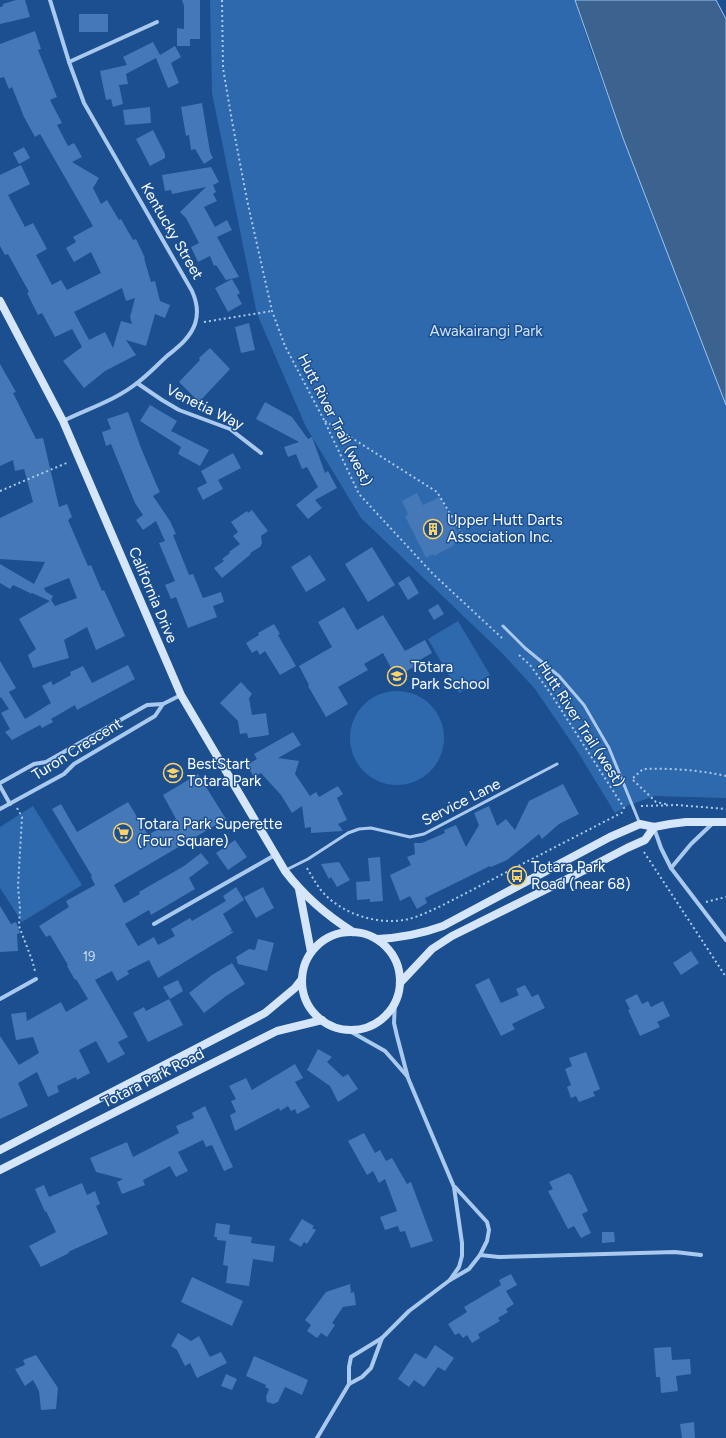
<svg xmlns="http://www.w3.org/2000/svg" width="726" height="1438" viewBox="0 0 726 1438" font-family="Figtree,sans-serif">
  <style>
    .green { fill: #2e69ad }
    .water { fill: #3c6290; stroke: #9cc4f0 }
    .building { fill: #4478b7; fill-rule: evenodd }
    .lines { fill: none; stroke-linecap: round; stroke-linejoin: round }
    .path { stroke: #a9c9ee; stroke-width: 2; stroke-dasharray: 2 3; stroke-linecap: butt }
    .lane { stroke: #a9c9ee; stroke-width: 3 }
    .street { stroke: #a9c9ee; stroke-width: 4 }
    .secondary { stroke: #d6e6fa; stroke-width: 8 }
    .labels { text-anchor: middle; dominant-baseline: central; stroke-width: 3; stroke-linejoin: round; paint-order: stroke }
    .number-label { font-size: 13px; fill: #d0dded }
    .street-label { font-size: 15px; fill: #fff; stroke: #1b4f8f }
    .park-label { font-size: 15px; fill: #cfe3fa; stroke: #1b4f8f }
    .poi-label { font-size: 15px; fill: #fff; stroke: #1b4f8f; text-anchor: start }
  </style>
  <rect width="100%" height="100%" fill="#1b4f8f"/>
  <g class="green">
    <path d="M210,0H575L590,48L631,158L726,368V798L655,796L629,805L615,813L576,749L535,689L502,653L361,518L306,427L257,314L212,93Z"/>
    <path d="M458,621L490,675L459,693L428,639Z"/>
    <circle cx="397" cy="738" r="47"/>
    <path d="M33,806L82,885L22,922L0,888V827Z"/>
  </g>
  <path class="water" d="M575,0H716L726,19V405L623,138Z"/>
  <g class="building">
    <path d="M16,0H25L30,17L0,24V7L3,6V4Z"/>
    <path d="M182,0H200V39H190V46H177V28L184,29V6Z"/>
    <rect x="79" y="14" width="29" height="18"/>
    <path d="M35,31L41,49L38,50L57,97L50,100L62,123L57,125L68,146L74,143L82,157L72,162L99,178L93,188L101,204L107,200L119,220L121,219L133,240L136,239L145,258H144L151,282L155,281L160,301L170,305L165,318L155,314L146,346L126,340L136,355L105,371L84,388L63,361L82,347L72,329L55,337L42,313L38,315L27,293L29,292L8,254L5,255L0,246V175L21,165L30,184L8,195L25,227L33,223L47,249L36,255L52,285L61,280L67,290L101,273L91,252L74,262L66,248L76,242L73,237L93,226L40,134L35,137L24,117L12,87L9,89L4,77L0,78V44ZM122,288L126,301L135,298L130,317L132,324L121,321L113,348L105,332L89,340L74,312Z"/>
    <path d="M153,42L160,55L175,46L181,57L171,63L179,83L168,88L156,58L126,74L128,84L119,85L123,104L113,107L111,99L106,100L100,71L127,65L123,57Z"/>
    <path d="M202,103L210,152L213,158L204,164L195,149L191,150L189,135L186,136L181,107Z"/>
    <path d="M150,107L151,123L125,125L123,110Z"/>
    <path d="M153,130L165,154V158L150,166L136,139Z"/>
    <path d="M24,147L30,158L19,164L13,153Z"/>
    <path d="M211,167L219,182L213,185L216,192L213,194L217,201L204,207L215,227L227,220L232,230L217,237L239,277L226,280L216,265L214,266L210,256L198,262L191,247L199,243L186,218L180,212L206,187L172,194L171,190L165,191L162,175Z"/>
    <path d="M232,279L240,293L237,295L242,304L228,312L215,288Z"/>
    <path d="M249,323L255,350L241,353L235,327Z"/>
    <path d="M210,348L230,369L199,402L179,382L200,360L199,358Z"/>
    <path d="M0,364L16,392L13,393L36,439L43,438L59,507L67,504L72,517L68,520L88,566L91,565L102,591L104,590L125,636L96,650L87,627L64,640L69,658L33,668L28,655L36,649L19,619L50,601L32,593L29,594L30,593L13,585L10,589L0,583V564L34,584L45,562L0,559V518L33,502L24,469L15,471L13,460L0,466ZM69,578L77,598L55,606L51,600L53,596L46,592L44,588Z"/>
    <path d="M265,402L292,417L308,439L312,437L325,473L328,471L337,488L315,500L322,508L308,519L296,505L318,487L307,467L302,469L296,454L288,457L284,447L299,442L256,419Z"/>
    <path d="M150,405L177,421L171,431L209,450L200,466L178,454L181,447L140,421Z"/>
    <path d="M128,412L141,448L157,486L160,492L153,496L170,521L176,534L173,535L189,575L193,574L203,598L221,592L224,602L213,606L217,617L188,628L176,597L171,599L165,585L175,581L159,543L165,541L156,521L143,530L136,520L143,515L135,503L111,444L106,446L102,432L111,429L107,419Z"/>
    <path d="M233,453L241,468L218,480L223,489L203,500L197,488L207,483L201,471Z"/>
    <path d="M417,493L423,505L440,497L459,536L455,538L458,542L453,545V546L434,556L433,554L426,558L405,516L408,514L402,501Z"/>
    <path d="M252,510L268,531L261,536L262,543L260,547L250,553L251,554L222,578L214,568L224,561L222,559L230,553L229,552L240,544L233,536L238,532L231,522L247,511L248,513Z"/>
    <path d="M372,547L395,585L368,602L345,564Z"/>
    <path d="M310,555L326,580L306,592L291,567Z"/>
    <path d="M409,576L419,593L408,600L398,583Z"/>
    <path d="M438,604L444,614L434,620L428,610Z"/>
    <path d="M344,607L357,630L383,615L405,651L425,640L432,653L418,661L419,664L396,677L383,653L364,664L368,670L338,687L348,704L326,717L308,686L309,685L299,666L332,647L318,622Z"/>
    <path d="M274,624L280,634L278,635L296,666L280,675L265,651L260,655L257,650L252,653L246,643L259,635L258,633Z"/>
    <path d="M0,661L16,688L9,692L25,719L51,703L42,686L51,681L53,685L71,675L70,672L83,666L92,683L128,665L135,679L77,710L75,705L51,719L53,722L42,728L40,725L12,740L5,732L10,729L1,713L9,709L1,697L0,698Z"/>
    <path d="M241,682L252,694L249,698L252,715L266,713L269,735L248,738L247,733L240,734L238,721L220,703Z"/>
    <path d="M293,732L301,745L278,758L299,761L295,774L310,796L316,792L319,797L338,786L343,794L337,798L347,820L338,824L343,831L311,833V827L305,828L302,806L292,813L281,795L261,773L254,777L247,765L257,759L254,754Z"/>
    <path d="M198,774L226,819L114,885L124,903L140,894L139,892L184,866L201,853L209,863L189,878L195,889L151,915L149,910L125,924L138,946L154,937L158,945L175,936L171,929L190,918L192,921L226,901L223,896L236,887L244,900L223,914L232,930L230,931L234,932L158,978L149,960L127,971L129,974L117,981L112,971L95,980L128,1037L118,1042L125,1054L108,1063L96,1041L79,1050L90,1073L77,1080L76,1077L57,1086L59,1092L48,1097L37,1072L18,1083L28,1106L0,1119V1036L19,1065L39,1053L33,1037L16,1040L11,1014L26,1012L27,1021L61,1002L66,1012L88,999L76,979L75,980L67,966L68,965L50,935L46,937L39,926L69,907L66,901L95,885L91,877L92,876L52,809L61,804L77,832L128,802L148,835L176,819L163,795Z"/>
    <path d="M563,784L579,814L559,824L542,839L539,834L507,860L491,867L490,866L425,898L427,903L417,909L410,896L400,901L390,875L411,865L407,857L415,854L414,843H422L445,833L444,830L456,825L466,847L479,825L474,813L489,806L497,826L506,819L515,830L529,801Z"/>
    <path d="M235,840L247,857L228,870L216,853Z"/>
    <path d="M380,857L383,901L370,902V899L357,900L356,882L370,881L368,858Z"/>
    <path d="M339,862L350,880L337,887L331,877L329,879L321,864Z"/>
    <path d="M263,887L274,908L256,918L244,897Z"/>
    <path d="M0,906L11,924L16,922L20,933L17,934L18,951L0,952Z"/>
    <path d="M258,939L274,943L267,971L238,964L236,957L249,949L255,950Z"/>
    <path d="M691,951L699,963L681,975L673,963Z"/>
    <path d="M232,963L245,984L226,996L204,1013L189,993L212,975Z"/>
    <path d="M489,978L501,1003L519,995L516,989L525,985L532,997L538,994L545,1008L512,1024L515,1029L501,1036L475,985Z"/>
    <path d="M178,980L183,991L170,999L163,987Z"/>
    <path d="M637,994L642,1004L648,1001L651,1007L663,1001L670,1016L657,1022L660,1027L640,1036L628,1010L630,1009L625,1000Z"/>
    <path d="M169,999L183,1025L148,1042L133,1013L144,1007L146,1011Z"/>
    <path d="M318,1049L332,1057L327,1062L343,1077L348,1074L358,1089L338,1102L330,1086L307,1070Z"/>
    <path d="M586,1052L600,1089L593,1092L595,1096L579,1102L576,1096L571,1098L567,1087L571,1085L565,1069L572,1066L569,1058Z"/>
    <path d="M295,1064L303,1078L295,1082L310,1107L297,1114L295,1109L291,1111L288,1106L280,1111L279,1108L235,1131L230,1115L236,1112L231,1101L236,1099L229,1086L246,1078L252,1090Z"/>
    <path d="M205,1106L233,1167L224,1171L212,1145L206,1147L203,1140L178,1152L188,1171L176,1177L170,1166L143,1180L145,1185L122,1194L117,1182L123,1179L96,1172L90,1158L127,1142L133,1157L179,1133L176,1126L194,1118L192,1113Z"/>
    <path d="M364,1133L375,1153L380,1150L386,1161L392,1158L407,1184L411,1182L433,1241L411,1248L405,1231L400,1232L398,1226L385,1230L380,1217L397,1211L385,1179L379,1183L373,1171L367,1175L348,1141Z"/>
    <path d="M569,1173L570,1175L571,1174L588,1211L582,1214L591,1233L581,1238L574,1226L568,1229L548,1191L553,1189L549,1182Z"/>
    <path d="M82,1183L87,1195L95,1191L100,1204L96,1206L108,1234L68,1252L69,1253L41,1267L29,1246L56,1232L46,1211L45,1212L35,1189L44,1185L49,1197Z"/>
    <path d="M302,1219L314,1226L312,1228L316,1230L307,1244L304,1242L301,1247L289,1240Z"/>
    <path d="M216,1223L230,1225L229,1234L252,1237L251,1243L275,1246L273,1262L253,1259L249,1286L226,1283L228,1266L223,1265L226,1241L217,1240V1237H214Z"/>
    <path d="M602,1232H614L615,1242L602,1243Z"/>
    <path d="M511,1274L517,1285L506,1291L514,1304L506,1309L508,1312L498,1318L500,1321L478,1334L480,1338L472,1343L467,1335L463,1338L459,1333L455,1335L448,1324L467,1312L464,1307L501,1285L499,1280Z"/>
    <path d="M192,1277L243,1301L232,1326L181,1302Z"/>
    <path d="M350,1284L351,1293L354,1292L356,1305L343,1307L332,1323L335,1325L327,1337L321,1333L317,1338L307,1331L311,1325L305,1320L326,1292Z"/>
    <path d="M178,1333L191,1341L199,1336L210,1357L221,1352L227,1363L197,1378L190,1363L185,1366L177,1350L171,1346Z"/>
    <path d="M435,1345L454,1358L445,1371L438,1367L424,1387L414,1380L409,1387L398,1379L415,1353L426,1359Z"/>
    <path d="M671,1347L672,1360L690,1359L691,1374L676,1376L678,1391L661,1393L660,1377H656L654,1348Z"/>
    <path d="M36,1355L58,1388L56,1409L41,1410L39,1391L33,1380L25,1386L15,1369L25,1365L23,1360Z"/>
    <path d="M254,1356L308,1380L302,1395L285,1387L278,1402L273,1404L267,1402L266,1397L269,1389L265,1387L266,1385L246,1376Z"/>
    <path d="M226,1374L237,1379L232,1390L221,1386Z"/>
    <path d="M694,1422L695,1438H682L680,1424Z"/>
  </g>
  <g class="lines">
    <g class="path">
      <path d="M222,0L223,68L232,121L247,200L272,311L285,346L324,420L359,494L433,574L502,638"/>
      <path d="M204,322L272,311"/>
      <path d="M325,421L437,492L466,540"/>
      <path d="M0,491L69,462"/>
      <path d="M519,655L530,665L551,694L626,811"/>
      <path d="M666,804L656,802L632,779L643,769C671,768 699,770 726,776"/>
      <path d="M641,806L677,805L726,809"/>
      <path d="M17,808L22,817L18,886L20,909L19,926L32,960L35,971"/>
      <path d="M644,852L726,977"/>
      <path d="M307,868C311,875 315,882 320,889C340,914 378,926 409,919C420,916 430,911 441,906L625,811"/>
      <path d="M706,902L726,897"/>
    </g>
    <g class="lane">
      <path d="M503,626L525,648L559,676L584,705L609,748L640,824"/>
      <path d="M286,870L308,859L348,833L359,829L371,828L410,837L424,834L557,764"/>
    </g>
    <g class="street">
      <path d="M50,0L69,62L84,103L192,291C197,302 199,312 195,324C190,338 178,347 167,356C157,365 148,375 137,383C116,400 87,409 63,421"/>
      <path d="M69,62L157,22"/>
      <path d="M137,383L162,400L179,410L230,429L261,453"/>
      <path d="M0,783L34,764L46,762L147,705L163,704"/>
      <path d="M0,786L10,804"/>
      <path d="M0,809L64,774L74,764L155,716L163,704L181,695"/>
      <path d="M654,828L661,848L671,868L726,940"/>
      <path d="M671,868L691,844L713,823"/>
      <path d="M154,924L275,855"/>
      <path d="M0,999L36,979"/>
      <path d="M395,1001L394,1023L397,1036L408,1078L454,1187L462,1243V1256L459,1267L450,1280"/>
      <path d="M346,1029L385,1051L407,1076"/>
      <path d="M480,1255L499,1257L675,1252L701,1255"/>
      <path d="M349,1384V1367L351,1357L382,1338L409,1311L450,1280L469,1269L480,1255L487,1241L489,1230L487,1222L455,1187"/>
      <path d="M317,1438L349,1384L362,1377L371,1368L382,1338"/>
    </g>
    <g class="secondary">
      <path d="M0,301L63,421L181,695L285,871C304,896 326,915 353,932"/>
      <path d="M299,889L311,952"/>
      <circle cx="351" cy="981" r="49"/>
      <path d="M377,939C399,938 421,934 443,926L610,837L640,824L654,827L670,824L686,822H726"/>
      <path d="M400,983L432,949L452,936L579,873L627,848L645,840L654,827"/>
      <path d="M0,1150L265,1013L295,988L302,979"/>
      <path d="M0,1170L277,1031L322,1020"/>
    </g>
  </g>
  <defs>
    <symbol id="building-ring" viewBox="-11 -11 22 22"><circle r="9.5" fill="#1b4f8f" stroke="#ffd166" stroke-width="1.5"/><path d="M-4-6H4V6H1V3H-1V6H-4ZM-2.5-4.3h1.7v1.8h-1.7ZM.8-4.3h1.7v1.8H.8ZM-2.5-1h1.7V.8h-1.7ZM.8-1h1.7V.8H.8Z" fill="#ffd166"/></symbol>
    <symbol id="school-ring" viewBox="-11 -11 22 22"><circle r="9.5" fill="#1b4f8f" stroke="#ffd166" stroke-width="1.5"/><path d="M0-5L7-2L0 1L-7-2ZM-4 1L0 2.5L4 1V4Q0 6-4 4Z" fill="#ffd166"/></symbol>
    <symbol id="supermarket-ring" viewBox="-11 -11 22 22"><circle r="9.5" fill="#1b4f8f" stroke="#ffd166" stroke-width="1.5"/><path d="M-6-5.5h2.5l.6 2H6L4.5 2H-2.5L-4.4-4H-6ZM-1.5 3.2a1.3 1.3 0 1 0 .1 0ZM3 3.2a1.3 1.3 0 1 0 .1 0Z" fill="#ffd166"/></symbol>
    <symbol id="bus-ring" viewBox="-11 -11 22 22"><circle r="9.5" fill="#1b4f8f" stroke="#ffd166" stroke-width="1.5"/><path d="M-5-6H5V4H4V6H2V4H-2V6H-4V4H-5ZM-3.5-4V0h7V-4ZM-3.5 1.2v1.5H-2V1.2ZM2 1.2v1.5H3.5V1.2Z" fill="#ffd166"/></symbol>
  </defs>
  <g fill-rule="evenodd">
    <use href="#building-ring" x="422" y="518" width="22" height="22"/>
    <use href="#school-ring" x="386" y="665" width="22" height="22"/>
    <use href="#school-ring" x="162" y="762" width="22" height="22"/>
    <use href="#supermarket-ring" x="112" y="822" width="22" height="22"/>
    <use href="#bus-ring" x="506" y="865" width="22" height="22"/>
  </g>
  <g class="labels">
    <g class="number-label">
      <text x="89" y="956">19</text>
    </g>
    <g class="street-label">
      <text transform="translate(172 231) rotate(60)">Kentucky Street</text>
      <text transform="translate(205 407) rotate(26)">Venetia Way</text>
      <text transform="translate(335 420) rotate(63)">Hutt River Trail (west)</text>
      <text transform="translate(153 595) rotate(67)">California Drive</text>
      <text transform="translate(581 724) rotate(57)">Hutt River Trail (west)</text>
      <text transform="translate(77 749) rotate(-32)">Turon Crescent</text>
      <text transform="translate(461 802) rotate(-27)">Service Lane</text>
      <text transform="translate(153 1078) rotate(-27)">Totara Park Road</text>
    </g>
    <g class="park-label">
      <text x="486" y="331">Awakairangi Park</text>
    </g>
    <g class="poi-label">
      <text x="447" y="520">Upper Hutt Darts<tspan x="447" dy="17">Association Inc.</tspan></text>
      <text x="411" y="667">Tōtara<tspan x="411" dy="17">Park School</tspan></text>
      <text x="187" y="764">BestStart<tspan x="187" dy="17">Totara Park</tspan></text>
      <text x="137" y="824">Totara Park Superette<tspan x="137" dy="17">(Four Square)</tspan></text>
      <text x="531" y="867">Totara Park<tspan x="531" dy="17">Road (near 68)</tspan></text>
    </g>
  </g>
</svg>
